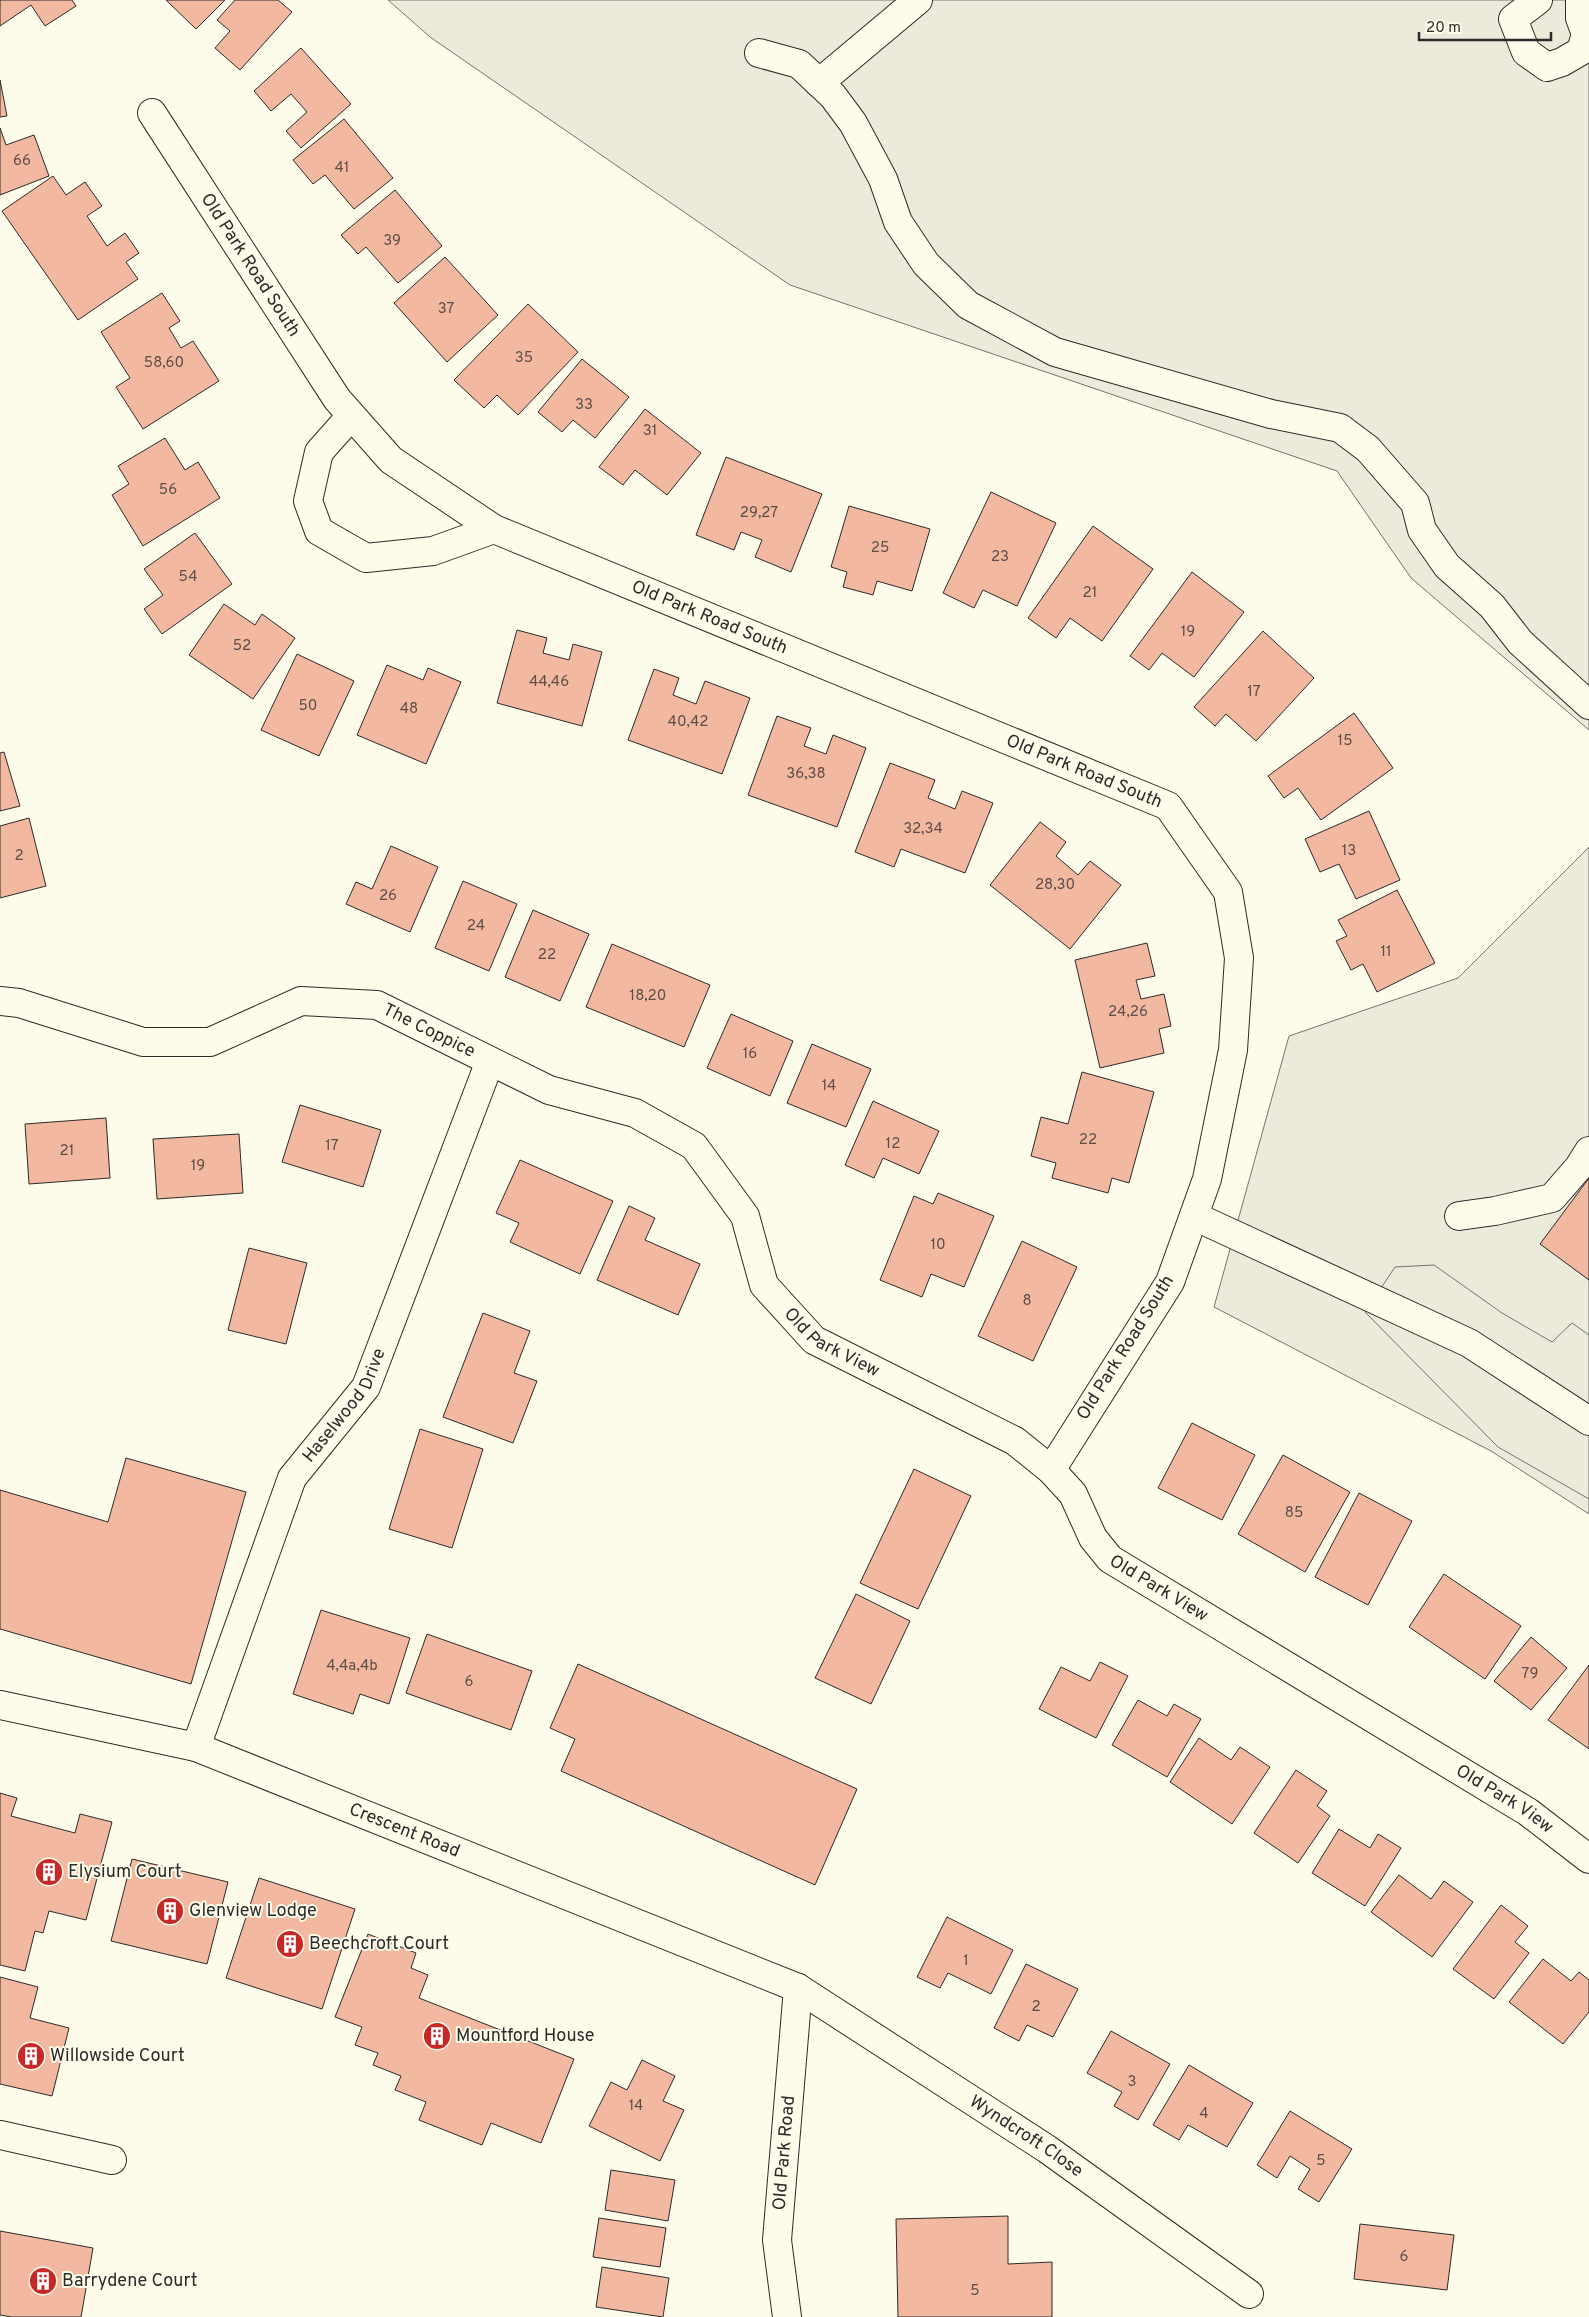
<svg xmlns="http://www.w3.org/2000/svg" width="1589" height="2317" viewBox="0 0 1589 2317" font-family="Overpass,sans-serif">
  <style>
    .green { fill: #ecebdb; stroke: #74746e }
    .parking { fill: #eceadb; stroke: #74746e }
    .building { fill: #f2b8a0; stroke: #2b2b2b }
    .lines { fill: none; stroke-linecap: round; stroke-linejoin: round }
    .minor-casing { stroke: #2b2b2b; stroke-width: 30 }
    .minor { stroke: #fdfbea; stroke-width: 28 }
    .labels { text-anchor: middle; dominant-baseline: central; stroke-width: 4; stroke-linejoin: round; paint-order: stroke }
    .number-label { font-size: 15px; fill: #5d4e48 }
    .street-label { font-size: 18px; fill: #2b2b2b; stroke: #fdfbea }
    .poi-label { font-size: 18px; fill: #2b2b2b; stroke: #fdfbea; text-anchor: start }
  </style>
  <rect width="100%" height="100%" fill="#fdfbea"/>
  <g class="green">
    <path d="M388,0H1589V730L1411,578L1337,471L790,285L430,37Z"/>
    <path d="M1589,847V1514L1491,1451L1214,1307L1289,1036L1458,978Z"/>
  </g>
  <path class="parking" d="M1434,1265L1502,1313L1552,1342L1572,1323L1589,1335V1499L1498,1447L1365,1312L1395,1267Z"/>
  <g class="building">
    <path d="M0,0H72L76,6L45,26L31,5L0,26Z"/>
    <path d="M166,0H225L196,29Z"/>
    <path d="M235,0H278L292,12L240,70L215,48L230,31L217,20Z"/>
    <path d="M301,48L351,104L301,148L286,131L307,112L291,94L271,111L254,91Z"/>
    <path d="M0,80L7,116L0,117Z"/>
    <path d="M344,119L393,178L354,209L325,175L313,184L293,160Z"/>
    <path d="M0,128L6,145L34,135L49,176L0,195Z"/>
    <path d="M53,176L66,195L85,182L102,206L87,216L107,246L125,233L139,253L126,262L138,279L78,320L2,211Z"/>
    <path d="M395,190L442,246L398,283L366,247L358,254L341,235Z"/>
    <path d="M445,257L498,315L447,362L394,303Z"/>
    <path d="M162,293L180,321L169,328L181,348L193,341L219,381L143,429L116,387L130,378L101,332Z"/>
    <path d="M528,304L578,352L518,415L497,395L484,408L454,380Z"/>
    <path d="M582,359L629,397L595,438L573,420L562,432L538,412Z"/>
    <path d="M645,409L701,453L667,495L635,470L623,485L599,467Z"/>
    <path d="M165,438L185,470L198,462L220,498L143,546L112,495L129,484L118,466Z"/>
    <path d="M726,457L822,494L791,572L755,557L762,540L741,532L734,550L696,535Z"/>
    <path d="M991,492L1056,523L1017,606L983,590L974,608L943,593Z"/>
    <path d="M849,506L930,529L912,591L877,581L873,595L843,587L847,572L831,567Z"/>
    <path d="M1093,526L1153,569L1102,641L1070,618L1056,638L1028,618Z"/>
    <path d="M195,533L232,584L162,634L144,609L163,595L144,569Z"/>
    <path d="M1192,572L1244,612L1194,677L1162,653L1149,670L1130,656Z"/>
    <path d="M224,604L255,625L262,614L295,638L253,699L189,655Z"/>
    <path d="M517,630L547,638L543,653L569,660L573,644L602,652L582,726L497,703Z"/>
    <path d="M1263,631L1314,678L1256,741L1226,714L1215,726L1194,707Z"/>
    <path d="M297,654L354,681L319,756L261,730Z"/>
    <path d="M387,665L423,680L428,668L461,682L426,764L357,735Z"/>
    <path d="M654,669L679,678L673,695L696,704L705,681L750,698L722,774L628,740Z"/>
    <path d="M1354,713L1393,768L1321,820L1298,788L1284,798L1268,776Z"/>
    <path d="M777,716L811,728L804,746L826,754L833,735L866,748L837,827L748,795Z"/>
    <path d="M4,752L20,806L0,811V753Z"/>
    <path d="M890,763L935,780L928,798L955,809L962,791L993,803L965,873L901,849L894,867L855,852Z"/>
    <path d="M1369,811L1400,880L1356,899L1339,864L1320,872L1305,839Z"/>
    <path d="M29,818L46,886L0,898V826Z"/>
    <path d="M1040,822L1066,842L1056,856L1078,875L1090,861L1121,885L1070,949L990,885Z"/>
    <path d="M391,846L438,867L410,932L346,904L356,882L372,889Z"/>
    <path d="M463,881L517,904L489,971L435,948Z"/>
    <path d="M1397,890L1435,963L1377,992L1363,964L1351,970L1336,941L1347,936L1338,920Z"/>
    <path d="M533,910L589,934L560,1001L505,977Z"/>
    <path d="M1147,943L1155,976L1136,980L1141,999L1164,994L1171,1026L1159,1029L1164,1053L1100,1068L1075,960Z"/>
    <path d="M612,944L710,985L684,1047L586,1007Z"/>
    <path d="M731,1014L793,1041L770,1096L707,1068Z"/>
    <path d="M812,1044L871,1069L846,1127L787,1103Z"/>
    <path d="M1082,1072L1154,1092L1129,1183L1112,1178L1108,1193L1052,1178L1056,1163L1031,1156L1041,1117L1068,1124Z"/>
    <path d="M873,1101L939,1131L919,1174L883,1158L874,1178L845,1165Z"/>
    <path d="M300,1105L381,1130L363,1187L282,1162Z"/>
    <path d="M106,1118L110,1178L29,1184L25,1124Z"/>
    <path d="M239,1134L243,1193L157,1199L153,1139Z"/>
    <path d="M520,1160L613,1201L580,1274L510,1242L519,1223L496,1213Z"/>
    <path d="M1589,1178V1280L1540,1244Z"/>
    <path d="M938,1193L994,1216L964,1287L931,1274L922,1297L880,1280L914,1196L933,1204Z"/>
    <path d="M629,1206L655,1218L645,1240L700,1264L678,1315L597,1280Z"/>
    <path d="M1022,1241L1077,1267L1033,1361L978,1336Z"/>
    <path d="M249,1248L307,1263L286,1344L228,1330Z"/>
    <path d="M483,1313L530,1331L514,1373L537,1381L513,1443L443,1417Z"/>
    <path d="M1192,1423L1255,1455L1222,1520L1158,1488Z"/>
    <path d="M420,1429L483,1449L452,1548L389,1529Z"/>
    <path d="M1283,1455L1350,1492L1305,1572L1238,1534Z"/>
    <path d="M126,1458L246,1492L191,1684L0,1629V1490L108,1522Z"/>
    <path d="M914,1469L971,1496L918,1609L860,1583Z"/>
    <path d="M1359,1493L1412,1521L1368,1605L1315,1577Z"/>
    <path d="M1444,1574L1521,1626L1485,1679L1409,1627Z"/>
    <path d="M856,1594L910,1621L871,1704L815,1678Z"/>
    <path d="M321,1610L410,1638L389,1704L360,1694L353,1714L293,1694Z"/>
    <path d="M427,1634L532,1671L511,1730L406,1693Z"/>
    <path d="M1531,1637L1567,1668L1531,1710L1494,1681Z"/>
    <path d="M1100,1662L1128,1676L1096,1738L1039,1709L1061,1667L1090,1681Z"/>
    <path d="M578,1664L857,1789L815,1885L561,1771L575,1739L550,1728Z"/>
    <path d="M1589,1665V1749L1548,1720Z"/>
    <path d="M1138,1700L1167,1716L1174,1704L1201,1719L1167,1777L1112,1745Z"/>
    <path d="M1199,1738L1231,1760L1240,1747L1270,1767L1232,1824L1170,1782Z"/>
    <path d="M1296,1770L1327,1791L1317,1806L1330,1816L1298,1863L1254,1833Z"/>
    <path d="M0,1793L17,1798L11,1816L75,1833L80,1814L112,1822L86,1920L49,1911L43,1933L35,1931L25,1971L0,1965Z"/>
    <path d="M1339,1829L1370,1848L1378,1834L1401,1848L1365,1906L1312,1873Z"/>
    <path d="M132,1859L228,1882L207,1964L111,1941Z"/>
    <path d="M1399,1875L1431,1899L1444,1881L1473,1902L1432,1957L1371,1912Z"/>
    <path d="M259,1878L355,1909L322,2009L226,1978Z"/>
    <path d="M1501,1905L1528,1926L1515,1942L1529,1953L1494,1999L1453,1969Z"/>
    <path d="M947,1917L1013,1950L991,1994L948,1973L940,1988L917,1977Z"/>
    <path d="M368,1934L416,1953L411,1968L428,1975L419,1998L574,2059L541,2143L491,2123L482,2145L419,2120L426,2102L395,2090L401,2076L373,2065L378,2053L355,2045L362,2027L335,2017Z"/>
    <path d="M1543,1959L1571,1981L1579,1972L1589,1980V2012L1563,2044L1509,2002Z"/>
    <path d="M1026,1964L1078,1989L1053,2037L1027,2025L1019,2041L994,2028Z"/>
    <path d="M0,1977L38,1987L30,2018L69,2028L52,2096L0,2084Z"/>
    <path d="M1111,2031L1170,2064L1138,2120L1114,2106L1122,2092L1087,2073Z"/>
    <path d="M642,2060L675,2076L663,2101L684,2110L660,2161L589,2126L611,2082L627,2090Z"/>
    <path d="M1189,2065L1253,2103L1227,2147L1188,2125L1179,2140L1153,2125Z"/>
    <path d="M1290,2111L1352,2149L1319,2202L1298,2189L1310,2169L1290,2156L1277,2178L1257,2165Z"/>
    <path d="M611,2170L675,2180L668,2221L605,2210Z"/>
    <path d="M1008,2216V2264L1052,2262V2317H898L896,2219Z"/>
    <path d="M599,2218L666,2228L660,2267L593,2257Z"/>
    <path d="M1360,2224L1454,2235L1447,2290L1354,2279Z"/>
    <path d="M0,2231L93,2248L81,2317H12L0,2315Z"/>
    <path d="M602,2267L669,2278L663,2317L596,2307Z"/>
  </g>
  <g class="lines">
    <defs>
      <g id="minor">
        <path d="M1538,0L1513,19L1526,52L1547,67L1562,62L1581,51L1586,34L1580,18V0"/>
        <path d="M759,53L799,64L833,96L853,123L883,179L898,222L926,264L968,305L1055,352L1271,414L1340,428L1368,449L1415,503L1422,530L1447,566L1492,606L1520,642L1589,705"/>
        <path d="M819,83L918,0"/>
        <path id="s1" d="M152,113L337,399L391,460L494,529L1168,806L1228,892L1239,958L1233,1050L1207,1179L1170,1282L1051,1470"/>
        <path d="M351,416L319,452L308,501L319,531L366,558L433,551L494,529"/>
        <path id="s2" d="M0,1001L19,1003L143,1042H210L301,1001L377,1005L549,1090L635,1113L694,1146L745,1216L764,1285L814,1340L1015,1441L1051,1470L1073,1494L1093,1538L1110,1559L1528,1812L1589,1859"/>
        <path d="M1194,1216L1469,1343L1589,1421"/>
        <path d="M1459,1216L1495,1211L1552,1198L1579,1167L1589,1151"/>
        <path id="s3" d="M0,1705L196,1747L798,1988L1047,2149L1249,2294"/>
        <path id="s4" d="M196,1747L292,1478L366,1387L490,1061"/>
        <path d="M0,2135L112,2160"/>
        <path id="s5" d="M787,2317L777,2240L798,1988"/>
      </g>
    </defs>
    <use href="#minor" class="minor-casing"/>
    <use href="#minor" class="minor"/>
  </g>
  <defs>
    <symbol id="building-disc" viewBox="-11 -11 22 22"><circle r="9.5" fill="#c62828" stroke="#fdfbea"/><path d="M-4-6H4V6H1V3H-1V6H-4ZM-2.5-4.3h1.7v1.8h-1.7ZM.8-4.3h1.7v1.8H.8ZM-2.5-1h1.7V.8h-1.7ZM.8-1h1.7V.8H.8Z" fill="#fff"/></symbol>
  </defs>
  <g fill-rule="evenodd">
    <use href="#building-disc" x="33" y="1856" width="32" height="32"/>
    <use href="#building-disc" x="154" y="1895" width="32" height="32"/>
    <use href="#building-disc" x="274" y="1928" width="32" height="32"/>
    <use href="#building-disc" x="421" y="2020" width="32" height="32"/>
    <use href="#building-disc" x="15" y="2040" width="32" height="32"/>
    <use href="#building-disc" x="27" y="2265" width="32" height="32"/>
  </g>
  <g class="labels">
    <g class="number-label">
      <text x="22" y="161">66</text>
      <text x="342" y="168">41</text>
      <text x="392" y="241">39</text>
      <text x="446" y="309">37</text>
      <text x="524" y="358">35</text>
      <text x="164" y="363">58,60</text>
      <text x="584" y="405">33</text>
      <text x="650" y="431">31</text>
      <text x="168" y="490">56</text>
      <text x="759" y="513">29,27</text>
      <text x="880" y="548">25</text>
      <text x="1000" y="557">23</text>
      <text x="188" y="577">54</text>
      <text x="1090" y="593">21</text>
      <text x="1188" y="632">19</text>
      <text x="242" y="646">52</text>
      <text x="549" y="682">44,46</text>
      <text x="1254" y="692">17</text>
      <text x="308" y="706">50</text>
      <text x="409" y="709">48</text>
      <text x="688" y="722">40,42</text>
      <text x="1345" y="741">15</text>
      <text x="806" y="774">36,38</text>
      <text x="923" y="829">32,34</text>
      <text x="1349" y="851">13</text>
      <text x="19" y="856">2</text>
      <text x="1055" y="885">28,30</text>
      <text x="388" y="896">26</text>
      <text x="476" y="926">24</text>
      <text x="1386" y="952">11</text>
      <text x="547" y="955">22</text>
      <text x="648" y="996">18,20</text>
      <text x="1128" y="1012">24,26</text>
      <text x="750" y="1054">16</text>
      <text x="829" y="1086">14</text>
      <text x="1088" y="1140">22</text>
      <text x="893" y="1144">12</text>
      <text x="332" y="1146">17</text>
      <text x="67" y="1151">21</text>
      <text x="198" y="1166">19</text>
      <text x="938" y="1245">10</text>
      <text x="1027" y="1301">8</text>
      <text x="1294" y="1513">85</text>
      <text x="352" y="1666">4,4a,4b</text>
      <text x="1530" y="1674">79</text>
      <text x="469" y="1682">6</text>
      <text x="966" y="1961">1</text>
      <text x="1036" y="2007">2</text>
      <text x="1132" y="2082">3</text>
      <text x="636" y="2106">14</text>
      <text x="1204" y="2114">4</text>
      <text x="1321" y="2161">5</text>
      <text x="1404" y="2257">6</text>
      <text x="975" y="2291">5</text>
    </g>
    <g class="street-label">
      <text stroke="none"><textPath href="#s1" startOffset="181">Old Park Road South</textPath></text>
      <text stroke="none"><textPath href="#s1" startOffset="779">Old Park Road South</textPath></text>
      <text stroke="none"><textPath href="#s1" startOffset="1184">Old Park Road South</textPath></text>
      <text stroke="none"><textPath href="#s2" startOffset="450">The Coppice</textPath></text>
      <text stroke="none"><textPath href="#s2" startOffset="989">Old Park View</textPath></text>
      <text transform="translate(1126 1348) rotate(-58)">Old Park Road South</text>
      <text stroke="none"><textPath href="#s4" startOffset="376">Haselwood Drive</textPath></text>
      <text stroke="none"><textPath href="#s2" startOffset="1409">Old Park View</textPath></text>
      <text stroke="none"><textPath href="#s2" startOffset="1814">Old Park View</textPath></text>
      <text stroke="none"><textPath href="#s3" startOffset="425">Crescent Road</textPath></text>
      <text stroke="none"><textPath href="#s3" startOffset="1121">Wyndcroft Close</textPath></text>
      <text stroke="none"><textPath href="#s5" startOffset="165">Old Park Road</textPath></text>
    </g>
    <g class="poi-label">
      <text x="68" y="1872">Elysium Court</text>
      <text x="189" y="1911">Glenview Lodge</text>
      <text x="309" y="1944">Beechcroft Court</text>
      <text x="456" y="2036">Mountford House</text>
      <text x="50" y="2056">Willowside Court</text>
      <text x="62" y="2281">Barrydene Court</text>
    </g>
  </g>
  <path d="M1419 32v8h132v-8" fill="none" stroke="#2b2b2b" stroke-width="2.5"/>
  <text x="1426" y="32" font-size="15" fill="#2b2b2b" stroke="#fdfbea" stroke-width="4" paint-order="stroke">20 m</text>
</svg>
